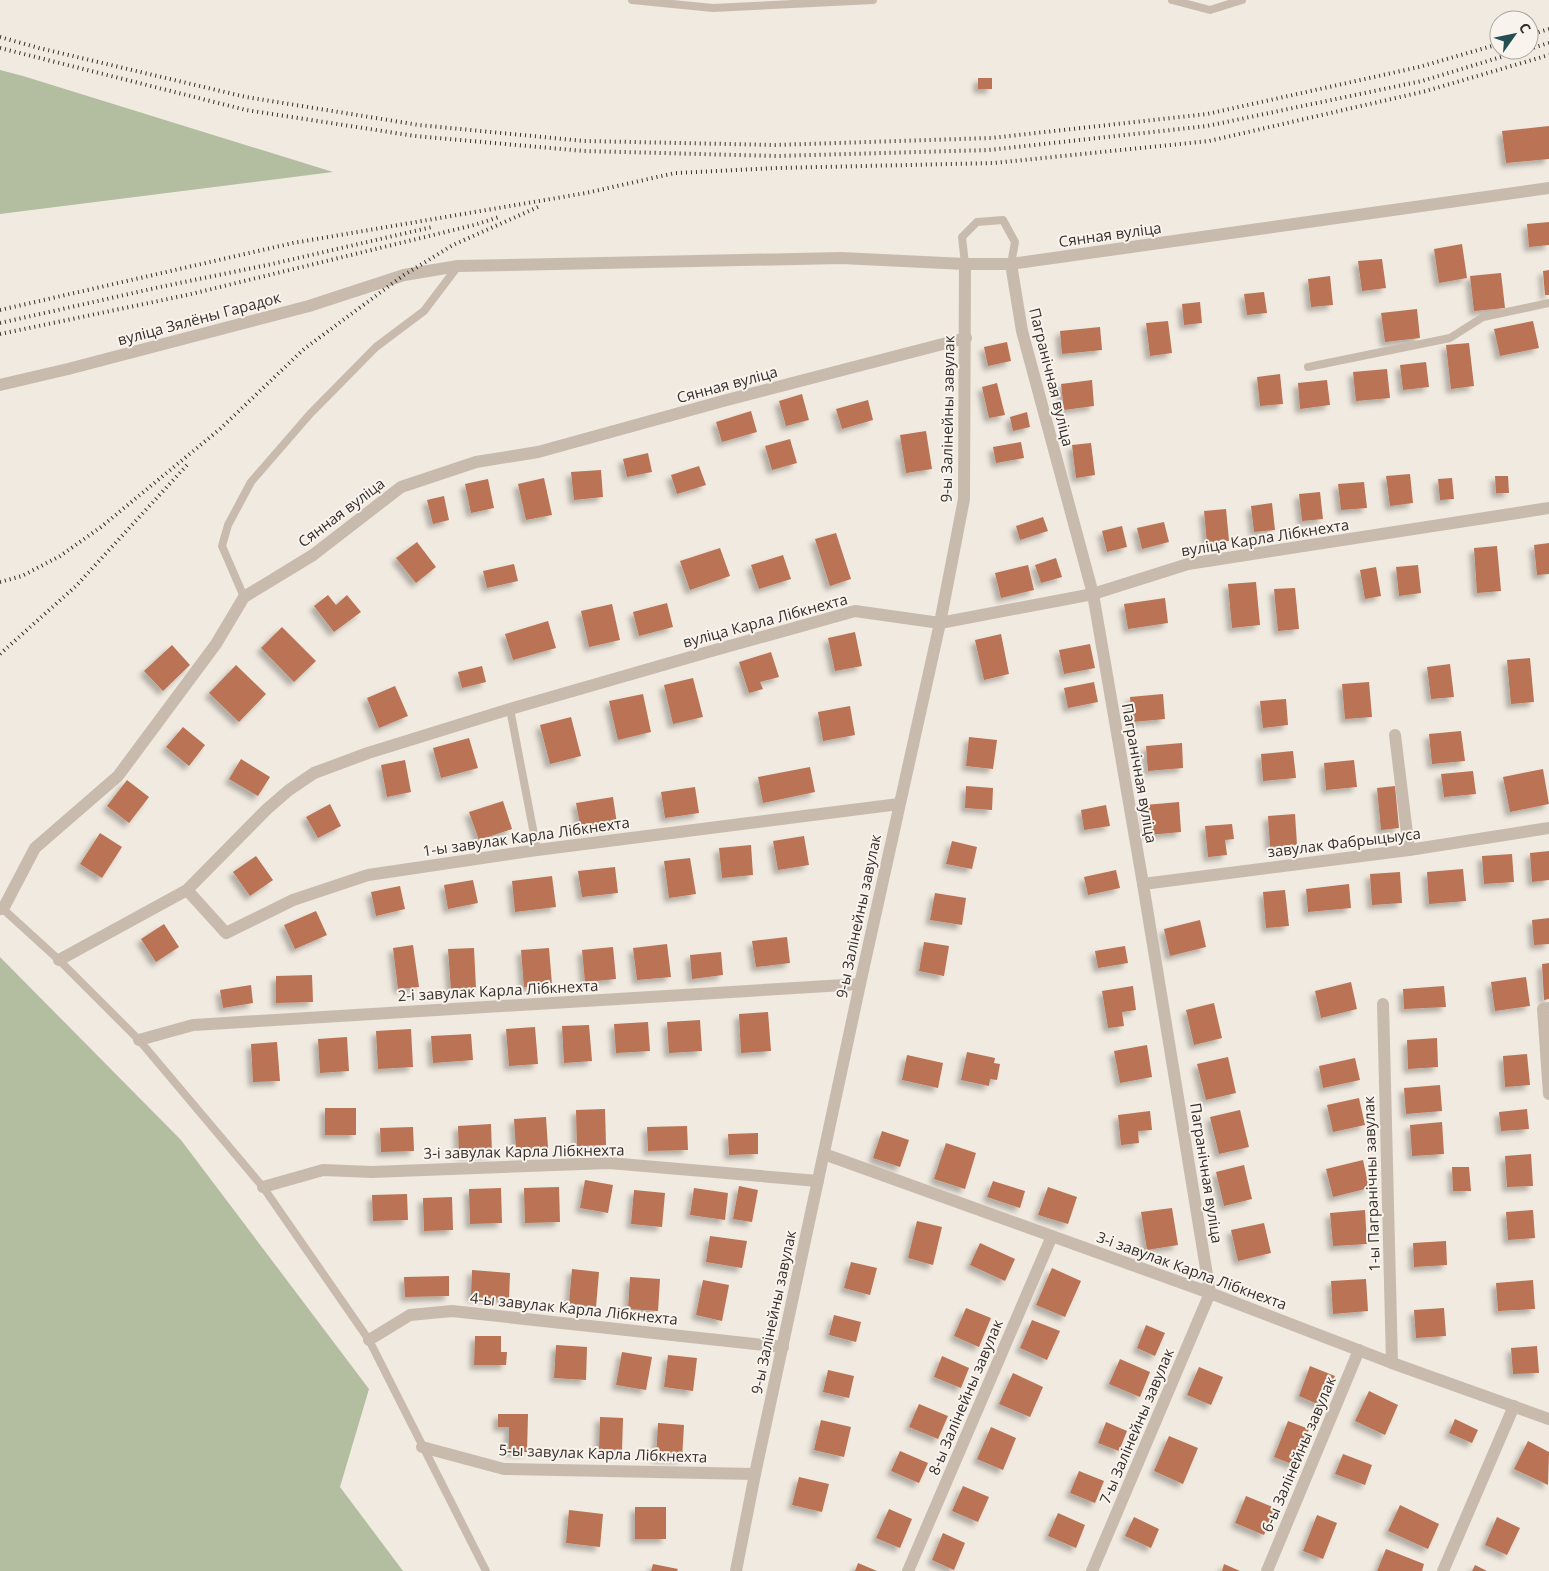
<svg xmlns="http://www.w3.org/2000/svg" width="1549" height="1571" viewBox="0 0 1549 1571" font-family="'Open Sans',sans-serif">
  <style>
    .green { fill: #b3bea1 }
    .building { fill: #ba7354; filter: url(#shadow) }
    .lines { fill: none; stroke-linecap: round; stroke-linejoin: round }
    .service { stroke: #c8bbad; stroke-width: 8 }
    .minor { stroke: #c8bbad; stroke-width: 12 }
    .tertiary { stroke: #c8bbad; stroke-width: 12 }
    .rail { stroke: #372f2b; stroke-width: 4; stroke-dasharray: 1 4; stroke-linecap: butt }
    .labels { text-anchor: middle; dominant-baseline: central; stroke-width: 4; stroke-linejoin: round; paint-order: stroke }
    .street-label { font-size: 15px; fill: #372f2b; stroke: #f8f3ec }
  </style>
  <defs>
    <filter id="shadow"><feDropShadow dx="-4.5" dy="4.5" stdDeviation="2.5" flood-color="#0004"/></filter>
  </defs>
  <rect width="100%" height="100%" fill="#f1eae0"/>
  <g class="green">
    <path d="M0,70L23,76L333,172L0,214Z"/>
    <path d="M0,957L181,1140L369,1389L340,1487L403,1571H0Z"/>
  </g>
  <g class="building">
    <rect x="978" y="78" width="14" height="11"/>
    <path d="M1549,126V159L1506,163L1502,131Z"/>
    <path d="M1549,222V245L1529,247L1527,224Z"/>
    <path d="M1462,244L1467,278L1439,283L1434,249Z"/>
    <path d="M1382,259L1386,288L1362,291L1358,261Z"/>
    <path d="M1549,270V295H1545L1543,271Z"/>
    <path d="M1501,273L1505,308L1474,311L1470,276Z"/>
    <path d="M1330,276L1333,305L1311,307L1308,279Z"/>
    <path d="M1264,292L1267,313L1247,315L1244,294Z"/>
    <path d="M1200,302L1202,323L1184,325L1182,304Z"/>
    <path d="M1417,309L1420,338L1385,342L1381,313Z"/>
    <path d="M1168,321L1172,353L1150,356L1146,323Z"/>
    <path d="M1533,321L1539,348L1500,356L1494,329Z"/>
    <path d="M1100,327L1102,350L1062,354L1060,331Z"/>
    <path d="M1007,342L1011,361L988,366L984,347Z"/>
    <path d="M1469,343L1474,386L1451,389L1446,345Z"/>
    <path d="M1426,362L1429,387L1403,390L1400,365Z"/>
    <path d="M1387,369L1390,398L1356,401L1353,372Z"/>
    <path d="M1280,374L1283,404L1260,406L1257,377Z"/>
    <path d="M1092,380L1094,406L1064,410L1061,384Z"/>
    <path d="M1327,380L1330,405L1300,409L1298,383Z"/>
    <path d="M997,383L1005,415L989,418L982,387Z"/>
    <path d="M802,394L809,420L786,426L779,401Z"/>
    <path d="M868,400L873,420L842,429L836,409Z"/>
    <path d="M751,411L757,432L722,442L716,422Z"/>
    <path d="M1027,412L1030,427L1013,431L1010,417Z"/>
    <path d="M926,431L932,469L906,473L900,435Z"/>
    <path d="M790,439L797,463L772,470L765,446Z"/>
    <path d="M1021,442L1024,458L996,463L993,447Z"/>
    <path d="M1091,443L1095,475L1076,478L1072,445Z"/>
    <path d="M648,453L652,472L627,477L623,459Z"/>
    <path d="M699,466L706,485L677,494L671,475Z"/>
    <path d="M601,470L603,497L574,500L571,472Z"/>
    <path d="M1410,474L1413,503L1390,506L1386,476Z"/>
    <path d="M1495,476H1508L1509,493H1496Z"/>
    <path d="M544,478L552,515L526,520L518,484Z"/>
    <path d="M1452,478L1454,499L1440,500L1438,479Z"/>
    <path d="M488,479L494,508L471,513L465,484Z"/>
    <path d="M1364,482L1367,508L1341,510L1338,484Z"/>
    <path d="M1320,492L1323,519L1302,521L1299,494Z"/>
    <path d="M444,496L449,520L433,524L427,500Z"/>
    <path d="M1272,503L1275,530L1254,532L1251,506Z"/>
    <path d="M1226,509L1229,541L1207,543L1204,511Z"/>
    <path d="M1043,517L1048,531L1020,540L1016,526Z"/>
    <path d="M1164,522L1169,542L1142,549L1137,528Z"/>
    <path d="M1122,526L1127,547L1107,552L1102,531Z"/>
    <path d="M836,533L851,579L830,586L815,539Z"/>
    <path d="M417,542L436,567L416,583L396,558Z"/>
    <path d="M1549,543V574L1537,575L1534,545Z"/>
    <path d="M1497,546L1501,591L1477,593L1474,548Z"/>
    <path d="M720,548L730,576L690,590L680,561Z"/>
    <path d="M783,555L791,579L759,589L751,565Z"/>
    <path d="M1056,558L1062,577L1041,583L1035,565Z"/>
    <path d="M514,564L518,581L487,588L483,571Z"/>
    <path d="M1028,565L1034,590L1001,598L995,573Z"/>
    <path d="M1418,565L1421,593L1399,596L1396,567Z"/>
    <path d="M1376,567L1381,596L1365,599L1360,570Z"/>
    <path d="M1256,582L1260,625L1232,628L1228,584Z"/>
    <path d="M1295,588L1299,629L1278,631L1274,589Z"/>
    <path d="M328,595L336,605L347,595L361,612L334,632L314,606Z"/>
    <path d="M1165,598L1168,623L1128,629L1124,604Z"/>
    <path d="M667,603L673,627L639,636L633,612Z"/>
    <path d="M612,604L620,640L589,647L581,611Z"/>
    <path d="M548,621L556,648L513,660L505,634Z"/>
    <path d="M282,627L316,661L294,682L261,648Z"/>
    <path d="M855,632L862,666L835,671L828,638Z"/>
    <path d="M1001,634L1009,674L984,680L975,640Z"/>
    <path d="M1090,644L1095,668L1064,674L1059,650Z"/>
    <path d="M172,645L190,665L163,691L144,671Z"/>
    <path d="M771,652L779,677L760,682L763,689L749,693L739,662Z"/>
    <path d="M1530,658L1534,702L1511,704L1507,660Z"/>
    <path d="M1450,664L1454,697L1431,699L1427,667Z"/>
    <path d="M236,665L266,694L239,722L209,693Z"/>
    <path d="M482,666L486,682L462,688L458,672Z"/>
    <path d="M693,678L703,717L673,724L664,685Z"/>
    <path d="M1094,682L1098,702L1068,708L1064,688Z"/>
    <path d="M1369,682L1372,717L1345,719L1342,684Z"/>
    <path d="M395,686L408,716L379,728L367,698Z"/>
    <path d="M643,694L651,732L618,740L609,701Z"/>
    <path d="M1163,694L1165,719L1132,722L1130,697Z"/>
    <path d="M1286,699L1288,725L1263,728L1260,701Z"/>
    <path d="M850,706L855,735L823,741L818,712Z"/>
    <path d="M571,717L581,756L550,764L540,725Z"/>
    <path d="M183,727L205,745L189,766L166,747Z"/>
    <path d="M1461,731L1465,761L1432,764L1429,734Z"/>
    <path d="M969,737L997,740L993,769L966,766Z"/>
    <path d="M469,738L478,768L441,778L433,748Z"/>
    <path d="M1182,743L1183,768L1148,771L1146,746Z"/>
    <path d="M1293,751L1296,778L1263,781L1261,754Z"/>
    <path d="M241,759L270,777L258,796L229,779Z"/>
    <path d="M405,760L411,792L387,797L381,765Z"/>
    <path d="M1354,760L1357,787L1326,790L1324,763Z"/>
    <path d="M810,767L815,792L763,803L758,777Z"/>
    <path d="M1543,769L1549,804L1510,812L1503,777Z"/>
    <path d="M1473,771L1476,794L1444,797L1441,774Z"/>
    <path d="M127,780L149,797L129,823L107,806Z"/>
    <path d="M966,786L993,788L992,810L965,808Z"/>
    <path d="M1395,786L1399,828L1381,830L1377,788Z"/>
    <path d="M695,787L699,813L665,818L661,792Z"/>
    <path d="M613,797L617,824L581,830L576,803Z"/>
    <path d="M503,801L512,829L479,840L469,812Z"/>
    <path d="M1179,802L1181,832L1148,835L1145,805Z"/>
    <path d="M330,804L341,826L318,838L306,817Z"/>
    <path d="M1106,805L1110,826L1084,830L1081,810Z"/>
    <path d="M1295,814L1297,845L1270,847L1268,816Z"/>
    <path d="M1232,824L1234,839L1225,840L1227,855L1208,857L1205,826Z"/>
    <path d="M100,833L122,847L102,878L80,864Z"/>
    <path d="M804,836L809,865L778,870L773,841Z"/>
    <path d="M952,841L977,847L972,869L946,864Z"/>
    <path d="M751,845L753,875L722,878L719,848Z"/>
    <path d="M1549,851V880L1532,882L1530,853Z"/>
    <path d="M1512,854L1514,882L1484,884L1482,856Z"/>
    <path d="M256,856L273,880L250,896L233,872Z"/>
    <path d="M690,858L696,894L669,898L664,861Z"/>
    <path d="M615,867L618,893L582,897L578,871Z"/>
    <path d="M1463,869L1466,901L1429,904L1427,872Z"/>
    <path d="M1116,870L1120,888L1088,895L1084,877Z"/>
    <path d="M1400,872L1402,903L1372,905L1370,874Z"/>
    <path d="M552,876L556,907L515,912L512,881Z"/>
    <path d="M473,880L478,903L448,909L444,885Z"/>
    <path d="M1349,884L1351,908L1308,912L1306,889Z"/>
    <path d="M400,886L405,909L376,916L371,892Z"/>
    <path d="M1285,890L1289,926L1266,928L1263,892Z"/>
    <path d="M935,893L966,898L962,925L930,920Z"/>
    <path d="M316,911L327,935L295,949L284,925Z"/>
    <path d="M1549,918V944L1534,945L1532,920Z"/>
    <path d="M1200,920L1206,947L1170,956L1164,929Z"/>
    <path d="M164,924L179,947L156,962L141,939Z"/>
    <path d="M787,937L790,963L756,967L752,941Z"/>
    <path d="M924,942L949,946L944,976L919,971Z"/>
    <path d="M667,944L671,977L637,980L633,948Z"/>
    <path d="M413,945L419,987L398,989L393,948Z"/>
    <path d="M1125,946L1128,963L1098,968L1095,951Z"/>
    <path d="M613,947L616,979L585,982L582,950Z"/>
    <path d="M474,948L476,989L451,990L448,949Z"/>
    <path d="M549,948L552,985L524,987L521,950Z"/>
    <path d="M721,952L723,975L692,979L690,955Z"/>
    <path d="M1549,963V999L1544,1000L1542,964Z"/>
    <path d="M312,975L313,1002L276,1003V976Z"/>
    <path d="M1526,977L1530,1006L1495,1011L1491,982Z"/>
    <path d="M1351,982L1357,1009L1321,1018L1315,991Z"/>
    <path d="M251,985L253,1003L223,1008L220,990Z"/>
    <path d="M1133,986L1136,1010L1122,1012L1124,1026L1108,1028L1102,991Z"/>
    <path d="M1444,986L1446,1007L1404,1009L1403,989Z"/>
    <path d="M1214,1003L1222,1038L1194,1045L1186,1010Z"/>
    <path d="M768,1012L771,1051L741,1053L739,1014Z"/>
    <path d="M700,1020L702,1051L669,1053L667,1022Z"/>
    <path d="M648,1022L650,1051L616,1053L614,1024Z"/>
    <path d="M589,1025L592,1061L564,1063L562,1026Z"/>
    <path d="M535,1027L538,1064L509,1066L506,1029Z"/>
    <path d="M411,1029L413,1067L378,1069L376,1031Z"/>
    <path d="M471,1034L473,1060L433,1063L431,1036Z"/>
    <path d="M347,1037L349,1071L320,1073L318,1039Z"/>
    <path d="M1437,1038L1438,1067L1408,1069L1407,1040Z"/>
    <path d="M277,1042L280,1081L253,1082L251,1044Z"/>
    <path d="M1147,1045L1152,1077L1120,1083L1114,1051Z"/>
    <path d="M967,1052L995,1058L994,1063L1000,1064L997,1080L990,1079L989,1086L961,1080Z"/>
    <path d="M1527,1054L1530,1085L1505,1087L1503,1056Z"/>
    <path d="M907,1055L943,1063L938,1088L902,1080Z"/>
    <path d="M1228,1057L1236,1093L1206,1100L1197,1064Z"/>
    <path d="M1355,1058L1360,1080L1323,1088L1319,1066Z"/>
    <path d="M1440,1085L1442,1111L1406,1114L1404,1088Z"/>
    <path d="M1359,1098L1365,1125L1333,1132L1327,1105Z"/>
    <rect x="325" y="1108" width="31" height="27"/>
    <path d="M605,1109L606,1145L577,1146L576,1110Z"/>
    <path d="M1527,1109L1529,1129L1501,1131L1499,1112Z"/>
    <path d="M1240,1110L1249,1147L1219,1154L1210,1117Z"/>
    <path d="M1150,1111L1152,1130L1138,1131L1139,1143L1121,1145L1118,1115Z"/>
    <path d="M546,1117L548,1148L516,1150L514,1119Z"/>
    <path d="M1442,1122L1444,1154L1412,1156L1410,1125Z"/>
    <path d="M491,1124L492,1154L459,1155L458,1126Z"/>
    <path d="M687,1126L688,1150L648,1151L647,1127Z"/>
    <path d="M413,1127L414,1151L381,1152L380,1128Z"/>
    <path d="M882,1131L909,1140L900,1167L873,1158Z"/>
    <path d="M758,1133V1154L729,1155L728,1134Z"/>
    <path d="M946,1143L976,1153L965,1189L934,1179Z"/>
    <path d="M1531,1154L1533,1186L1507,1187L1505,1156Z"/>
    <path d="M1363,1160L1369,1188L1333,1197L1326,1169Z"/>
    <path d="M1244,1165L1252,1199L1224,1206L1216,1172Z"/>
    <path d="M1452,1167H1469L1471,1191H1453Z"/>
    <path d="M585,1180L613,1185L608,1213L580,1208Z"/>
    <path d="M993,1181L1025,1191L1020,1208L987,1197Z"/>
    <path d="M739,1186L758,1190L752,1222L733,1219Z"/>
    <path d="M559,1187L560,1222L525,1223L524,1188Z"/>
    <path d="M1048,1187L1077,1197L1068,1224L1038,1215Z"/>
    <path d="M501,1188L502,1223L470,1224L469,1189Z"/>
    <path d="M694,1188L728,1193L725,1220L690,1215Z"/>
    <path d="M634,1190L665,1193L662,1227L631,1224Z"/>
    <path d="M407,1194L408,1220L373,1221L372,1195Z"/>
    <path d="M452,1197L453,1230L424,1231L423,1198Z"/>
    <path d="M1172,1208L1178,1245L1147,1250L1141,1212Z"/>
    <path d="M1365,1210L1367,1244L1333,1246L1330,1213Z"/>
    <path d="M1533,1210L1535,1238L1508,1240L1506,1212Z"/>
    <path d="M917,1221L942,1227L933,1265L908,1258Z"/>
    <path d="M1264,1223L1271,1253L1238,1261L1231,1230Z"/>
    <path d="M710,1236L747,1241L742,1268L706,1262Z"/>
    <path d="M1446,1241L1447,1265L1414,1267L1413,1243Z"/>
    <path d="M980,1243L1015,1259L1005,1281L970,1265Z"/>
    <path d="M851,1262L877,1268L870,1295L844,1288Z"/>
    <path d="M1052,1268L1081,1281L1065,1317L1036,1305Z"/>
    <path d="M572,1269L599,1272L596,1307L569,1304Z"/>
    <path d="M472,1270L510,1273L509,1299L471,1297Z"/>
    <path d="M449,1276V1296L405,1297L404,1277Z"/>
    <path d="M630,1277L660,1279L658,1311L628,1309Z"/>
    <path d="M1366,1279L1368,1311L1333,1314L1331,1281Z"/>
    <path d="M703,1280L729,1285L722,1321L696,1315Z"/>
    <path d="M1533,1280L1535,1309L1498,1311L1496,1283Z"/>
    <path d="M966,1308L991,1318L979,1347L954,1336Z"/>
    <path d="M1444,1308L1446,1336L1416,1338L1414,1310Z"/>
    <path d="M834,1315L861,1322L856,1342L829,1335Z"/>
    <path d="M1032,1320L1060,1331L1047,1360L1020,1348Z"/>
    <path d="M1146,1325L1165,1333L1155,1356L1137,1348Z"/>
    <path d="M475,1336H501V1352H507L506,1365H474Z"/>
    <path d="M556,1345L587,1347L586,1380L554,1378Z"/>
    <path d="M1537,1346L1539,1373L1513,1374L1511,1348Z"/>
    <path d="M622,1352L652,1357L646,1390L616,1385Z"/>
    <path d="M668,1355L697,1358L693,1391L664,1387Z"/>
    <path d="M942,1356L969,1368L961,1388L934,1377Z"/>
    <path d="M1120,1359L1150,1372L1140,1397L1109,1384Z"/>
    <path d="M1310,1366L1335,1376L1322,1406L1299,1396Z"/>
    <path d="M1199,1367L1223,1377L1211,1405L1187,1395Z"/>
    <path d="M828,1370L854,1376L849,1398L823,1392Z"/>
    <path d="M1013,1373L1043,1387L1030,1417L999,1404Z"/>
    <path d="M1369,1391L1398,1405L1385,1435L1355,1421Z"/>
    <path d="M919,1404L948,1416L938,1439L909,1427Z"/>
    <path d="M498,1414H528L527,1452H509V1427H498Z"/>
    <path d="M600,1417L623,1418L622,1450L599,1449Z"/>
    <path d="M1455,1419L1478,1430L1472,1443L1449,1433Z"/>
    <path d="M821,1420L851,1427L844,1457L814,1450Z"/>
    <path d="M1288,1421L1309,1429L1294,1465L1274,1457Z"/>
    <path d="M1106,1422L1127,1431L1119,1451L1098,1443Z"/>
    <path d="M658,1423L684,1425L682,1459L656,1458Z"/>
    <path d="M991,1427L1016,1438L1003,1470L977,1459Z"/>
    <path d="M1169,1436L1198,1448L1183,1484L1154,1471Z"/>
    <path d="M1528,1441L1549,1452L1548,1485L1514,1469Z"/>
    <path d="M900,1451L928,1463L919,1483L891,1471Z"/>
    <path d="M1343,1454L1372,1465L1365,1485L1335,1474Z"/>
    <path d="M1079,1471L1104,1481L1095,1503L1070,1493Z"/>
    <path d="M799,1477L829,1484L822,1512L792,1505Z"/>
    <path d="M963,1486L989,1497L978,1522L952,1511Z"/>
    <path d="M1246,1496L1275,1508L1264,1535L1235,1523Z"/>
    <path d="M1400,1505L1439,1524L1428,1549L1388,1531Z"/>
    <rect x="635" y="1507" width="31" height="32"/>
    <path d="M889,1509L912,1519L900,1548L876,1538Z"/>
    <path d="M569,1510L603,1514L600,1547L566,1543Z"/>
    <path d="M1058,1513L1085,1525L1076,1548L1048,1536Z"/>
    <path d="M1317,1515L1337,1523L1323,1559L1303,1551Z"/>
    <path d="M1134,1517L1159,1529L1151,1548L1125,1536Z"/>
    <path d="M1497,1517L1520,1528L1507,1555L1485,1545Z"/>
    <path d="M943,1533L965,1543L954,1570L932,1560Z"/>
    <path d="M1386,1549L1424,1564L1422,1571H1377Z"/>
    <path d="M858,1563L877,1571H855Z"/>
    <path d="M653,1564L678,1569L677,1571H651Z"/>
    <path d="M1224,1564L1240,1571H1222Z"/>
    <path d="M1475,1565L1487,1571H1472Z"/>
  </g>
  <g class="lines">
    <g class="service">
      <path d="M632,0L713,8L873,0"/>
      <path d="M1172,0L1210,10L1242,0"/>
      <path d="M965,264L962,237L977,222L1003,220L1015,242L1011,264"/>
      <path d="M1308,367L1450,338L1483,317L1549,303"/>
      <path d="M244,597L222,546L228,525L251,482L310,414L376,347L424,311L458,266"/>
      <path d="M510,709L537,850"/>
      <path d="M0,911L3,909L59,960L139,1040L263,1187L369,1340L486,1571"/>
    </g>
    <g class="minor">
      <path d="M965,264H1011L1549,188"/>
      <path d="M1011,264L1022,331L1093,594L1143,884L1210,1293L1092,1571"/>
      <path d="M1395,735L1409,850"/>
      <path d="M1143,884L1409,850L1549,828"/>
      <path d="M187,890L226,933L293,900L368,875L537,850L899,804"/>
      <path d="M3,909L35,848L118,776L216,644L244,597L313,555L401,487L476,462L538,452L723,401L966,338"/>
      <path d="M59,960L187,890L267,809L289,790L314,773L368,753L510,709L708,652L855,611L940,623L1093,594L1188,564L1549,508"/>
      <path d="M1383,1004L1392,1363"/>
      <path d="M1549,1008L1543,1009L1549,1094"/>
      <path d="M139,1040L193,1025L860,984"/>
      <path d="M824,1154L1210,1293L1392,1363L1549,1419"/>
      <path d="M263,1187L323,1170L372,1172L609,1163L818,1181"/>
      <path d="M369,1340L410,1315L452,1311L783,1347"/>
      <path d="M422,1447L504,1469L755,1474"/>
      <path d="M908,1571L1052,1236"/>
      <path d="M1267,1571L1359,1350"/>
      <path d="M1443,1571L1514,1406"/>
    </g>
    <path class="tertiary" d="M0,385L68,369L309,306L404,275L458,266L841,258L965,264L964,499L940,623L860,984L755,1474L736,1571"/>
    <g class="rail">
      <path d="M1529,35L1549,29"/>
      <path d="M0,37L39,48L246,97L419,125L584,141L775,145L991,138L1207,114L1419,67L1499,44"/>
      <path d="M0,48L246,110L415,136L584,151L777,156L989,150L1207,126L1422,81L1524,50"/>
      <path d="M1529,49L1549,43"/>
      <path d="M0,310L293,243L586,193L675,173L778,168L994,163L1209,141L1426,91L1549,55"/>
      <path d="M0,323L160,287L272,264L432,227"/>
      <path d="M0,334L187,295L474,225L499,217"/>
      <path d="M0,582L22,576L60,556L101,527L220,429L304,349L404,275L453,245L538,207"/>
      <path d="M0,654L76,586L187,465"/>
    </g>
  </g>
  <g class="labels">
    <g class="street-label">
      <text transform="translate(1110 234) rotate(-8)">Сянная вуліца</text>
      <text transform="translate(199 318) rotate(-15)">вуліца Зялёны Гарадок</text>
      <text transform="translate(1052 377) rotate(76)">Пагранічная вуліца</text>
      <text transform="translate(727 384) rotate(-15)">Сянная вуліца</text>
      <text transform="translate(947 419) rotate(-89)">9-ы Залінейны завулак</text>
      <text transform="translate(341 512) rotate(-37)">Сянная вуліца</text>
      <text transform="translate(1265 537) rotate(-9)">вуліца Карла Лібкнехта</text>
      <text transform="translate(765 620) rotate(-15)">вуліца Карла Лібкнехта</text>
      <text transform="translate(1140 773) rotate(80)">Пагранічная вуліца</text>
      <text transform="translate(526 836) rotate(-8)">1-ы завулак Карла Лібкнехта</text>
      <text transform="translate(1344 842) rotate(-7)">завулак Фабрыцыуса</text>
      <text transform="translate(858 916) rotate(-78)">9-ы Залінейны завулак</text>
      <text transform="translate(498 990) rotate(-3)">2-і завулак Карла Лібкнехта</text>
      <text transform="translate(524 1151) rotate(-1)">3-і завулак Карла Лібкнехта</text>
      <text transform="translate(1207 1173) rotate(81)">Пагранічная вуліца</text>
      <text transform="translate(1371 1184) rotate(-92)">1-ы Пагранічны завулак</text>
      <text transform="translate(1192 1270) rotate(20)">3-і завулак Карла Лібкнехта</text>
      <text transform="translate(574 1308) rotate(6)">4-ы завулак Карла Лібкнехта</text>
      <text transform="translate(773 1312) rotate(-78)">9-ы Залінейны завулак</text>
      <text transform="translate(965 1397) rotate(-67)">8-ы Залінейны завулак</text>
      <text transform="translate(1136 1426) rotate(-67)">7-ы Залінейны завулак</text>
      <text transform="translate(603 1453) rotate(2)">5-ы завулак Карла Лібкнехта</text>
      <text transform="translate(1298 1454) rotate(-67)">6-ы Залінейны завулак</text>
    </g>
  </g>
  <g transform="translate(1514 35) rotate(57)"><circle r="24" fill="#f8f3ec" stroke="#aba59f"/>
  <path d="M0-4L9 19L0 12L-9 19Z" fill="#244e54"/>
  <text y="-8" font-size="14" font-weight="bold" text-anchor="middle" fill="#372f2b">С</text>
  </g>
</svg>
